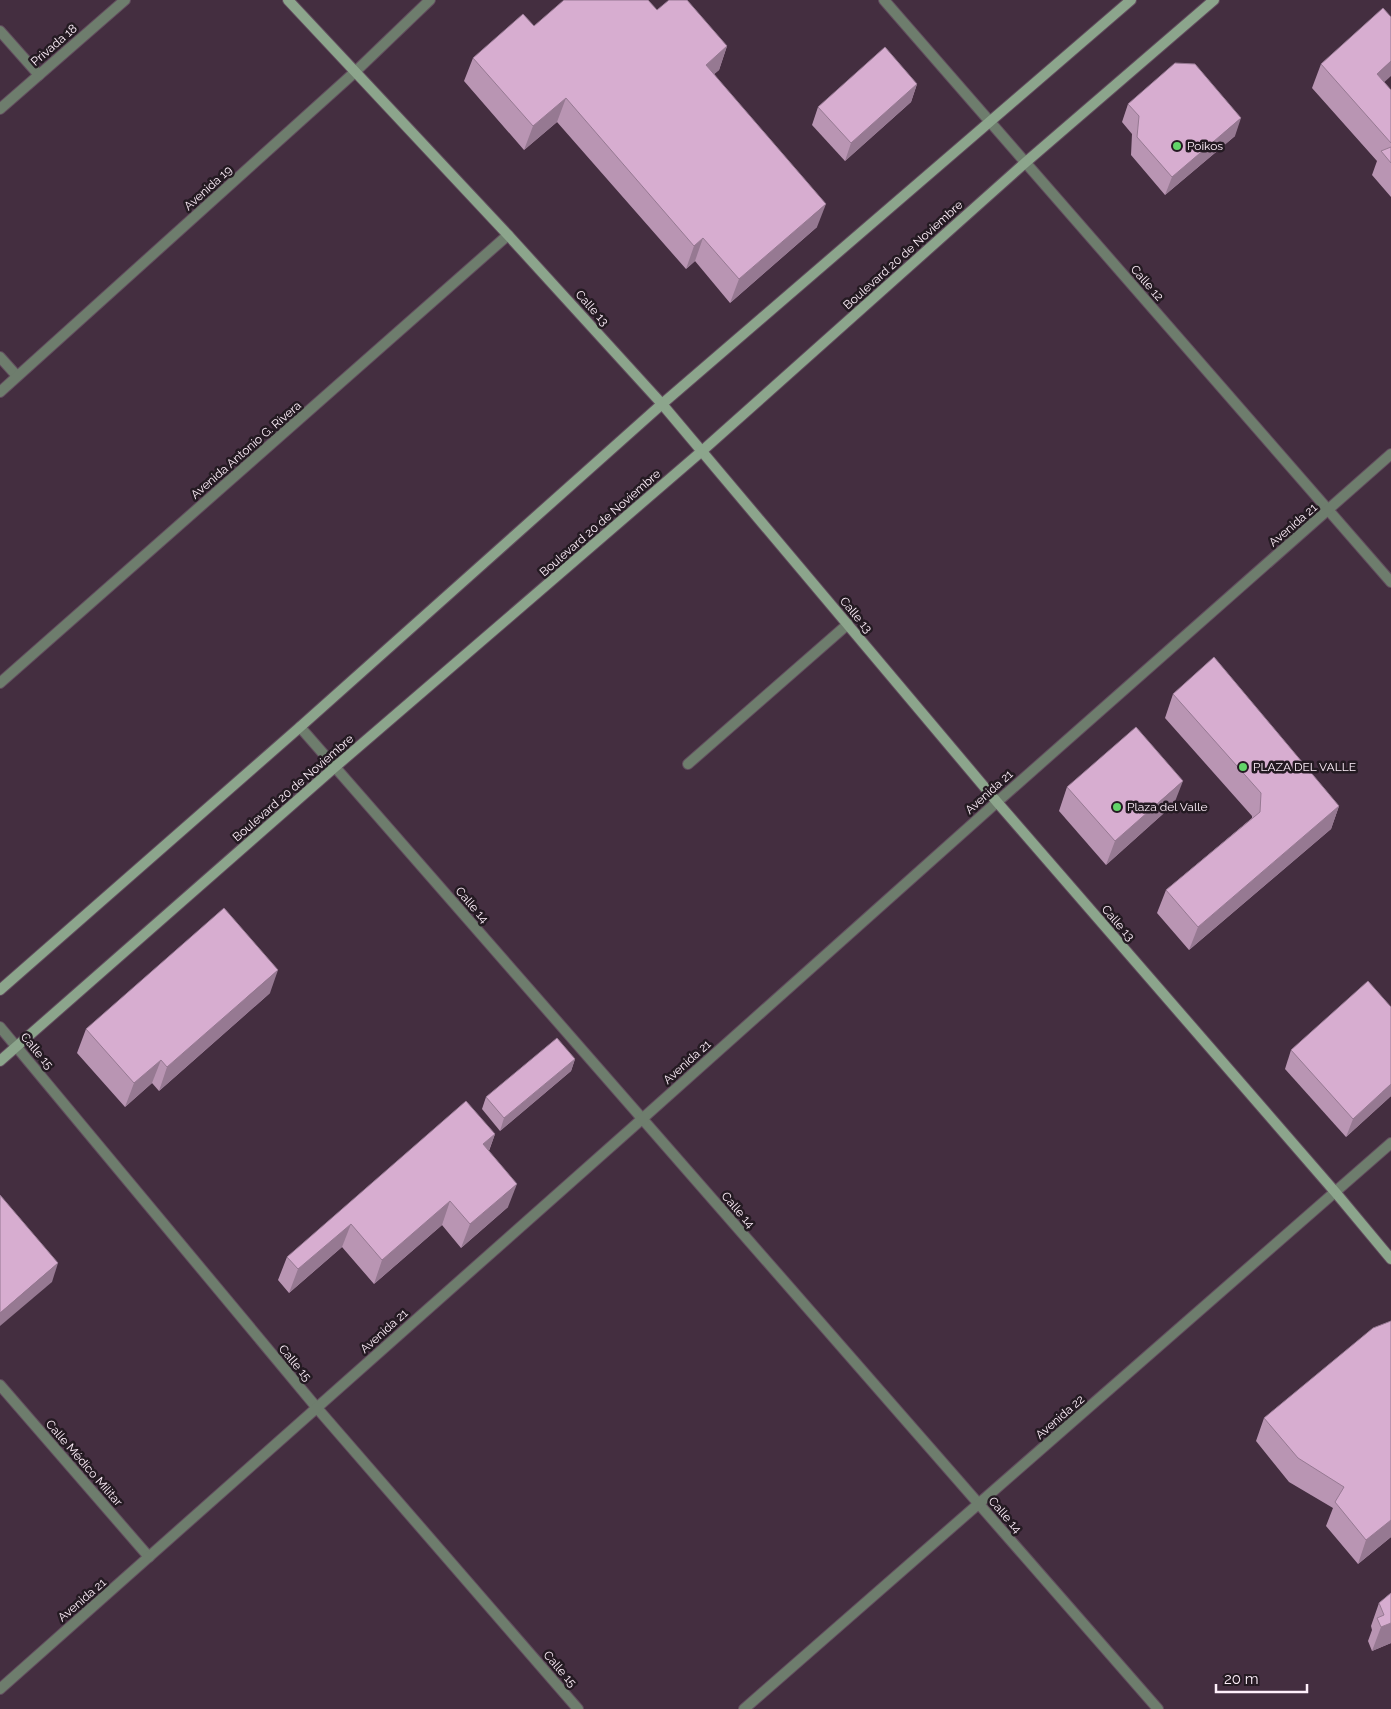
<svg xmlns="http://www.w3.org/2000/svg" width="1391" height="1709" viewBox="0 0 1391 1709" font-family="Raleway,sans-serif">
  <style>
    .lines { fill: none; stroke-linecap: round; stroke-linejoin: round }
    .lane-casing { stroke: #624d5e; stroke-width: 12 }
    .street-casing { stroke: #624d5e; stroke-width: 12 }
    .secondary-casing { stroke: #624d5e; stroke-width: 12 }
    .lane { stroke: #6e7d6d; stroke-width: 10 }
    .street { stroke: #6e7d6d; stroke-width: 10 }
    .secondary { stroke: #8ca58c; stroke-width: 10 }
    .wall { fill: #b995b3 }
    .shaded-wall { fill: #967992 }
    .building { fill: #d7add0; stroke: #967992 }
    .poi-dot { fill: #62d469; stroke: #241a22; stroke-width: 2 }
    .labels { text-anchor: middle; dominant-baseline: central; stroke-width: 5; stroke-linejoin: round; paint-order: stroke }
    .street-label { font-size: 12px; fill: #fff0fb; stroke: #241a22 }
    .poi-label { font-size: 12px; fill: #fff0fb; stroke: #241a22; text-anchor: start }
  </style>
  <rect width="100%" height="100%" fill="#442e40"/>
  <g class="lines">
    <defs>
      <path id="lane" d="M0,1385L149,1557"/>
      <g id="street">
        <path d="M884,0L1391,582"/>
        <path d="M0,31L39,75"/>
        <path d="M0,109L125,0"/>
        <path d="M0,357L17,376"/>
        <path d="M0,392L355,72L430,0"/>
        <path d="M0,683L508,235"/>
        <path d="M300,727L1158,1709"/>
        <path d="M688,764L848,624"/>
        <path d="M0,1027L317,1408L578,1709"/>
        <path d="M0,1689L642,1119L997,802L1391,454"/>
        <path d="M744,1709L1391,1143"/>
      </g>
      <g id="secondary">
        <path d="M288,0L508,235L662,404L997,802L1336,1193L1391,1259"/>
        <path d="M0,990L300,727L662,404L1131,0"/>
        <path d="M0,1061L335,767L702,451L1026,162L1214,0"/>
      </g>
    </defs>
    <use href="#lane" class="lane-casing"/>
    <use href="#street" class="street-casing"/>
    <use href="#secondary" class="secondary-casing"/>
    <use href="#lane" class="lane"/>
    <use href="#street" class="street"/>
    <use href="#secondary" class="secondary"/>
  </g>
  <g class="wall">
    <path d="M649,2L657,10L727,46L719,70L714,74L817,227L730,303L695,261L686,269L557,122L524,150L464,81L473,58L534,26Z"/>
    <path d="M1321,64L1384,82L1391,90V197L1372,175L1377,161L1312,88Z"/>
    <path d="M917,84L911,102L845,161L812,125L818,107Z"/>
    <path d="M1128,104L1235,136L1165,195L1131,155L1132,134L1122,122Z"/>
    <path d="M1173,694L1339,806L1331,829L1189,950L1157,913L1166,890L1252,818V816L1165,718Z"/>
    <path d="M1067,787L1174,804L1106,865L1059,811Z"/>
    <path d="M270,993L159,1091L152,1083L125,1107L77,1053L86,1029Z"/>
    <path d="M1291,1050L1391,1096L1346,1137L1285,1069Z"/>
    <path d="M575,1059L571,1071L500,1131L482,1109L486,1097Z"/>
    <path d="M495,1134L489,1151L508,1207L461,1248L442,1225L374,1284L342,1247L289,1293L278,1280L287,1257Z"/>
    <path d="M1391,1321V1537L1358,1564L1326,1526L1333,1508L1289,1482L1256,1441L1264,1418Z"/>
    <path d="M1391,1593V1643L1372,1651L1368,1641L1372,1630L1371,1626L1379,1603Z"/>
  </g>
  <g class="shaded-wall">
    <path d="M727,46L719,70L697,89L706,65Z"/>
    <path d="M1391,61V76L1368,97L1377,74Z"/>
    <path d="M917,84L911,102L845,161L851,143Z"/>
    <path d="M566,98L557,122L524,150L533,126Z"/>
    <path d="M1241,118L1235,136L1165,195L1172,177Z"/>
    <path d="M826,204L817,227L730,303L739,279Z"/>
    <path d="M703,238L695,261L686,269L694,246Z"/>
    <path d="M1183,781L1174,804L1106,865L1115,841Z"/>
    <path d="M1339,806L1331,829L1189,950L1198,927Z"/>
    <path d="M278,970L270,993L159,1091L167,1067Z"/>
    <path d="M575,1059L571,1071L500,1131L504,1118Z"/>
    <path d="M161,1060L152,1083L125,1107L134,1083Z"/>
    <path d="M1391,1084V1096L1346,1137L1353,1119Z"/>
    <path d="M495,1134L486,1158L483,1144Z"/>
    <path d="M517,1184L508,1207L461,1248L470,1224Z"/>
    <path d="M450,1201L442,1225L374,1284L382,1260Z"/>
    <path d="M351,1224L342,1247L289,1293L298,1269Z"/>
    <path d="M58,1263L52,1282L0,1326V1313Z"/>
    <path d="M1391,1520V1537L1358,1564L1366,1540Z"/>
    <path d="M1391,1623V1643L1372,1651L1381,1627Z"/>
  </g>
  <g class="building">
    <path d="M564,0H648L657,10L669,0H687L727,46L706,65L826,204L739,279L703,238L694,246L566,98L533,126L473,58L523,14L534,26Z"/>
    <path d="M1383,8L1391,17V61L1377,74L1391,90V143L1321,64Z"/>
    <path d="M885,47L917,84L851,143L818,107Z"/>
    <path d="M1175,63L1195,64L1241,118L1172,177L1137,137L1139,116L1128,104Z"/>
    <path d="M1391,147V163L1381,151Z"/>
    <path d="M1214,657L1339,806L1198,927L1166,890L1260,812L1261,793L1173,694Z"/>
    <path d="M1136,727L1183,781L1115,841L1067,787Z"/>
    <path d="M224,908L278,970L167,1067L161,1060L134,1083L86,1029Z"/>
    <path d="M1368,981L1391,1007V1084L1353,1119L1291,1050Z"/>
    <path d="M557,1038L575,1059L504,1118L486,1097Z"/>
    <path d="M466,1101L495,1134L483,1144L517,1184L470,1224L450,1201L382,1260L351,1224L298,1269L287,1257Z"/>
    <path d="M0,1195L58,1263L0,1313Z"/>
    <path d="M1391,1321V1520L1366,1540L1335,1502L1344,1487L1298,1458L1264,1418L1373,1328Z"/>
    <path d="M1391,1593V1623L1381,1627L1377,1618L1384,1615L1379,1603Z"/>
  </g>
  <g class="poi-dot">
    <circle cx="1177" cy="146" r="5"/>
    <circle cx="1243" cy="767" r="5"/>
    <circle cx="1117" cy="807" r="5"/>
  </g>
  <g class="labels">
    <g class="street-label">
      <text transform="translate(54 45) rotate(-41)">Privada 18</text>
      <text transform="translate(208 188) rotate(-42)">Avenida 19</text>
      <text transform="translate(903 255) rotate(-42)">Boulevard 20 de Noviembre</text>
      <text transform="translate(1147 283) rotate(49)">Calle 12</text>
      <text transform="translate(592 308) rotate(48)">Calle 13</text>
      <text transform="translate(246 450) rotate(-41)">Avenida Antonio G. Rivera</text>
      <text transform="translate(600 523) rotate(-41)">Boulevard 20 de Noviembre</text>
      <text transform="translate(1293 525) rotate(-41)">Avenida 21</text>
      <text transform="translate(856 615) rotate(50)">Calle 13</text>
      <text transform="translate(293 788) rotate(-41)">Boulevard 20 de Noviembre</text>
      <text transform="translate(989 792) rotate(-42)">Avenida 21</text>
      <text transform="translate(472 905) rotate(49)">Calle 14</text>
      <text transform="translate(1118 923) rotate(49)">Calle 13</text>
      <text transform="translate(37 1051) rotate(50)">Calle 15</text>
      <text transform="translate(687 1062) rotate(-42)">Avenida 21</text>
      <text transform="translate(738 1210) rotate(49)">Calle 14</text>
      <text transform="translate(384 1331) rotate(-42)">Avenida 21</text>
      <text transform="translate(295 1363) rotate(50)">Calle 15</text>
      <text transform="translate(1060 1417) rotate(-41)">Avenida 22</text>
      <text transform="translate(84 1463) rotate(49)">Calle Médico Militar</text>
      <text transform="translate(1005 1515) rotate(49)">Calle 14</text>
      <text transform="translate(82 1600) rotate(-41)">Avenida 21</text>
      <text transform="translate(560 1669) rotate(49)">Calle 15</text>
    </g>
    <g class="poi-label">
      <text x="1187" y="146">Poikos</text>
      <text x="1253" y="767">PLAZA DEL VALLE</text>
      <text x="1127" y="807">Plaza del Valle</text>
    </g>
  </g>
  <path d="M1216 1684v8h91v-8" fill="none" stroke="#fff0fb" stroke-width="2.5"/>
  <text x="1224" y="1684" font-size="15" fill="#fff0fb" stroke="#241a22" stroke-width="4" paint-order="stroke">20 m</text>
</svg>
